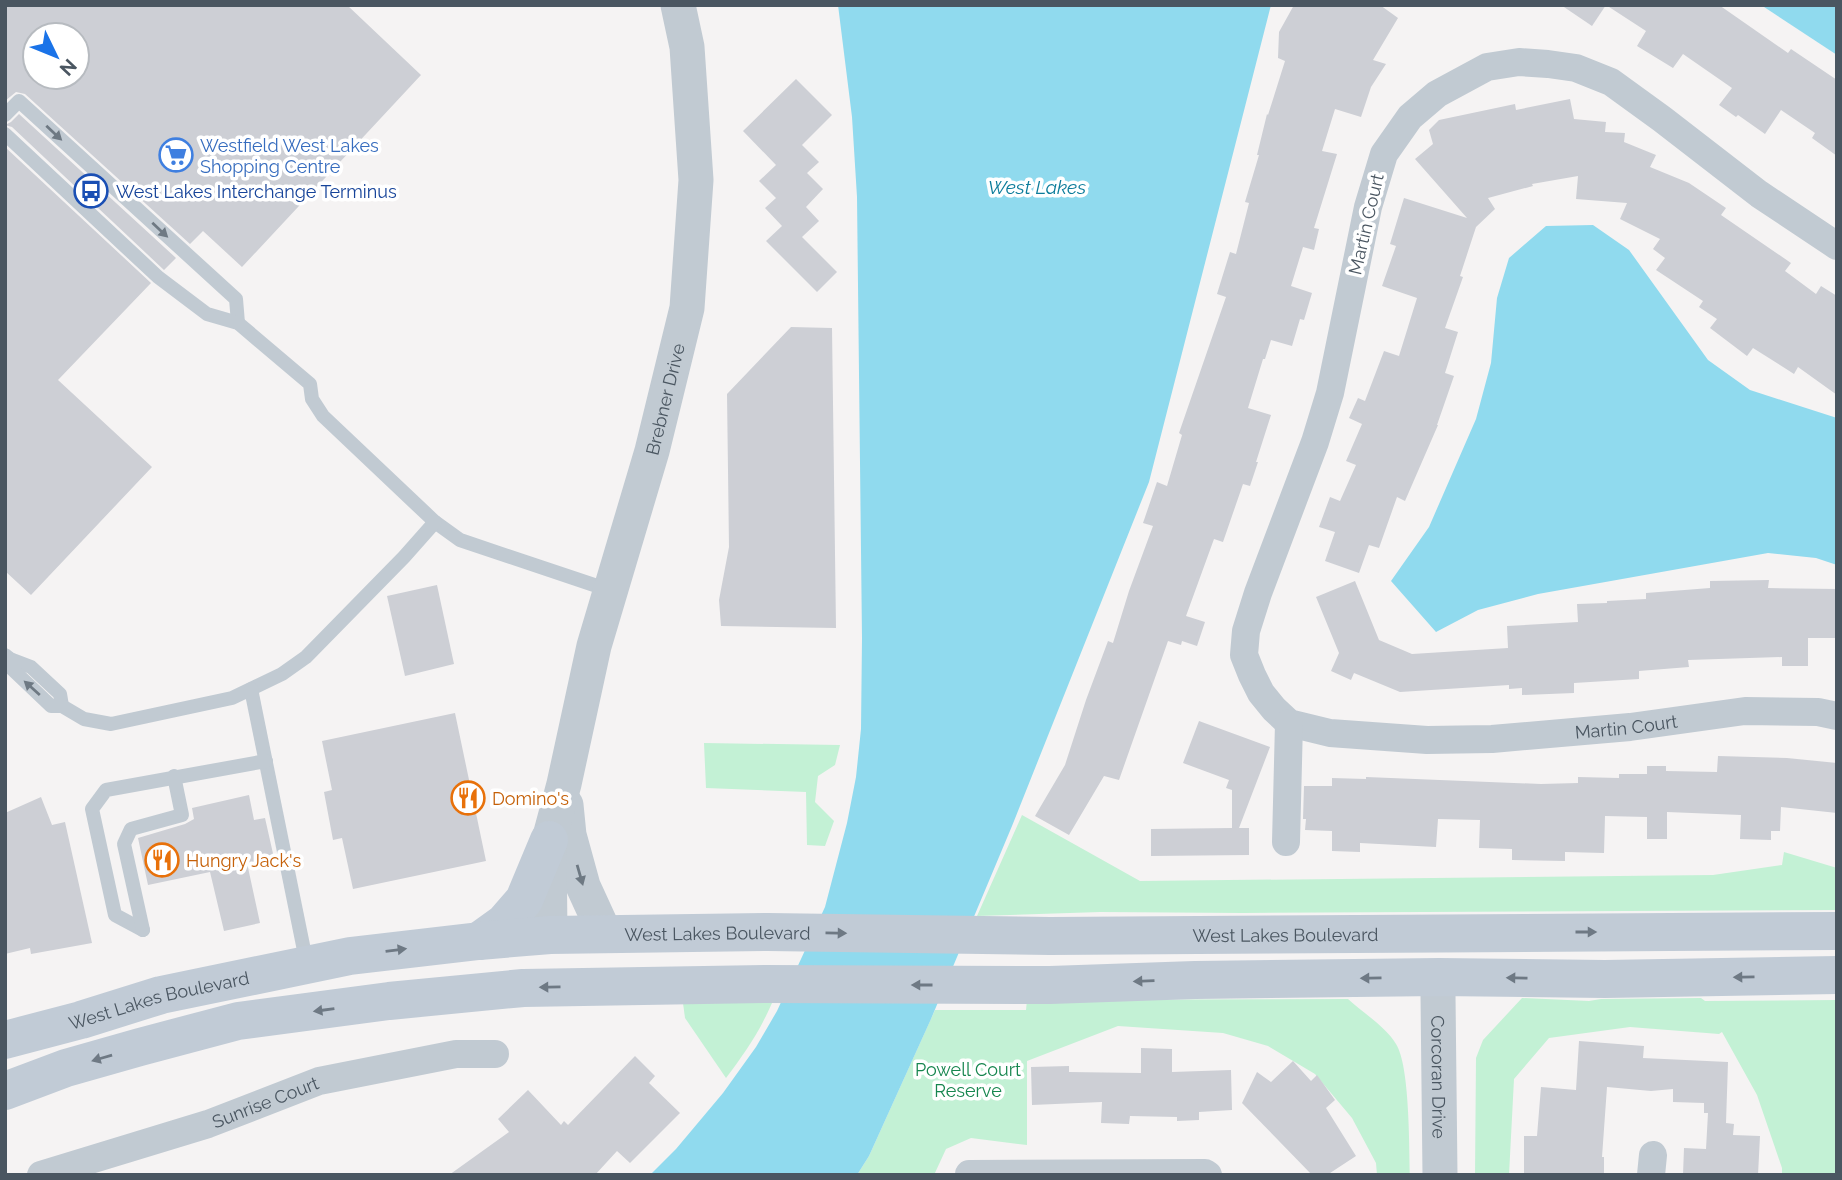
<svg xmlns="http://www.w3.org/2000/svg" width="1842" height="1180" viewBox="0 0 1842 1180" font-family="Raleway,sans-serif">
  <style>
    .green { fill: #c3f1d5 }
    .water { fill: #90daee }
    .building { fill: #cdcfd5; fill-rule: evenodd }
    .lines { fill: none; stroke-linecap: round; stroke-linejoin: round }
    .service { stroke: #c1cad2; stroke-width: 14 }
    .minor { stroke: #c1cad2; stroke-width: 28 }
    .tertiary { stroke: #c1cad2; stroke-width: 35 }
    .secondary { stroke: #c1cbd6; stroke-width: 38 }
    .oneway { fill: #6e7983 }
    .oneway2 { fill: #6e7984 }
    .labels { text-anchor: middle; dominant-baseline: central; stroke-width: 7; stroke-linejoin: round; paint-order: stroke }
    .shop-label { font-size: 18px; fill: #366cbe; stroke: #fff; text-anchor: start }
    .transit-label { font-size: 18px; fill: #164399; stroke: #fff; text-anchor: start }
    .street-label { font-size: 18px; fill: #4a5661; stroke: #fff }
    .food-label { font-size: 18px; fill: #c56008; stroke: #fff; text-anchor: start }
    .park-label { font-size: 18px; fill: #17864f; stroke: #fff }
    .water-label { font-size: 19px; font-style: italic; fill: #0c7c9b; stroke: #fff }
  </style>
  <rect width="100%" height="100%" fill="#f5f3f3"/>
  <g class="green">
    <path d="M704,743L840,745L835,765L818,776L815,802L834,821L825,846L807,845L806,792L706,788Z"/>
    <path d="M1022,815L1140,881L1713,875L1782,865L1784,852L1837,868V910L1243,913L1100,912L977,916Z"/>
    <path d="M1522,998L1589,1001L1601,999L1701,998L1705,1001L1837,1000V1175H1782V1168L1757,1095L1722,1032L1719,1034L1630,1027L1549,1038L1514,1079L1509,1175H1475L1476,1058L1483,1040Z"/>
    <path d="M1348,999C1362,1012 1386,1027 1396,1044C1410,1066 1409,1146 1410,1175H1377L1376,1163L1352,1118L1315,1074L1268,1046L1223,1033L1118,1026L1027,1061V1145L971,1138L946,1149L934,1175H857L869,1156L935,1010H1026L1027,1000Z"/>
    <path d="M703,1002L772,1003C760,1031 744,1054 726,1078L685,1018L683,1003Z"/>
  </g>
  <g class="water">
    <path d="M838,5H1271L1149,482L1012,826L931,1019L869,1156L857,1175H650L676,1149L723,1093L756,1047L777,1011L825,907L847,823L856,777L861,729L862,638L857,197L852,117Z"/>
    <path d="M1761,5H1837V55Z"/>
    <path d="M1593,225L1629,250L1708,360L1750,390L1837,418V565L1816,558L1768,553L1538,594L1478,610L1436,632L1391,581L1429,527L1476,419L1491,363L1497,298L1509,258L1546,226Z"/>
  </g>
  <g class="building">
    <path d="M5,5H347L421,75L242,267L203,231L190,244L25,94L16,92L5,101ZM35,35H77V77H35Z"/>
    <path d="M1294,5H1380L1398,18L1373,60L1386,64L1371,87L1361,117L1335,109L1322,151L1337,154L1314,228L1319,229L1314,250L1303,247L1291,286L1312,293L1304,320L1300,319L1292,346L1271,340L1265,359H1263L1248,408L1271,415L1256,462H1258L1250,486L1243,484L1223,542L1214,539L1186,616L1205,622L1197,646L1182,641L1181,645L1168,641L1119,780L1104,776L1069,835L1035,816L1065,765L1086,700L1108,641L1113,643L1129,591L1153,526L1143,523L1157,482L1167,486L1182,435L1179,433L1226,297L1217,294L1230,252L1236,254L1249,203L1245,202L1259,155H1257L1267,114L1268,115L1285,61L1278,58L1279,32Z"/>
    <path d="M1561,5H1606L1592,26Z"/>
    <path d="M1606,5H1719L1788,53L1791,49L1837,80V156L1812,138L1815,133L1781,110L1765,134L1738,115L1736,117L1719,105L1732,88L1683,54L1673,68L1637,46L1646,31Z"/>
    <path d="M796,79L832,115L802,145L819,162L807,173L823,189L806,207L819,221L802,237L837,272L817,292L766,241L782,226L765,208L776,198L759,181L776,165L743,131Z"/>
    <path d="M1570,99L1574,119L1606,122L1605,132L1625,133L1624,142L1656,155L1650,167L1689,183L1726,208L1721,215L1791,263L1785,271L1816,294L1821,286L1837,296V395L1798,367L1794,374L1753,348L1747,356L1710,328L1717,319L1699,307L1703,301L1656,270L1665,258L1653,249L1660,239L1620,219L1627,203L1576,199L1578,176L1532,184L1533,186L1488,198L1495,209L1476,227L1460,276L1463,277L1445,328L1458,332L1445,373L1454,376L1437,425H1438L1405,501L1397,497L1379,548L1369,545L1359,573L1325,561L1335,532L1319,527L1330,497L1340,501L1356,465L1346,461L1362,424L1349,418L1358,398L1365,401L1384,351L1399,356L1417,298L1382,286L1396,246L1390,244L1404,198L1467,218L1415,159L1433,144L1429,130L1439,120L1515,104L1516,110Z"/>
    <path d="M19,114L176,258L164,270L12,127L5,125L11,122Z"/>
    <path d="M5,147L151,283L58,380L152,467L31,595L5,571Z"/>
    <path d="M791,327L832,328L836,628L721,626L719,600L729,547L727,394Z"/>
    <path d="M1769,580L1768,588L1837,589V638H1808V666H1782V657L1688,660L1689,667L1639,671V679L1574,683V693L1522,695V688L1509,689V685L1400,692L1354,673L1351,680L1331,671L1339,653L1316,597L1355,581L1379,640L1412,654L1508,648L1507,626L1578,622L1577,604L1607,603V601L1646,599V593L1710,588V581Z"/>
    <path d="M437,585L454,664L405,676L387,596Z"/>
    <path d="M455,713L486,861L353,889L342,838L333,840L324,792L332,790L322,741Z"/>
    <path d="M1199,721L1270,747L1239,828H1249V855L1151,856V829L1232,828V790L1226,788L1229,780L1183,763Z"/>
    <path d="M1718,756L1787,758L1837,763V813L1781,807L1780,831H1771V840L1740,839L1741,815L1667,812V839H1647V817L1605,816L1604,853L1565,852V861L1512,860V849L1479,848L1480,820L1438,819L1436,847L1360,843V852L1332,851V831L1305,830L1306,819H1303L1304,786H1332V778L1366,779V777L1541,784L1578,783V777L1619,778V774H1647V766H1666V771L1717,772Z"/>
    <path d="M249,795L254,820L265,818L274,858L247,863L260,923L224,931L210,872L148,885L138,838L185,824L194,819L192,808Z"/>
    <path d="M41,797L52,825L65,822L92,943L31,954L30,948L5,954V813Z"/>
    <path d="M1579,1041L1644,1046L1643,1058L1728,1062L1726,1123L1734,1124L1733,1135L1760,1136L1758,1175H1683L1684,1148L1706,1149L1708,1113H1704V1103L1673,1102V1089L1651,1091L1607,1087L1602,1157H1604V1175H1524V1136H1537L1541,1087L1576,1090Z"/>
    <path d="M1141,1048L1172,1049V1072L1231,1070L1232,1110L1199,1112V1120L1177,1121V1117L1130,1116L1129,1124L1101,1123L1102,1102L1032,1105L1031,1067L1069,1066V1072L1141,1073Z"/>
    <path d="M635,1056L655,1076L649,1083L680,1113L630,1163L617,1151L595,1175H449L509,1132L498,1119L528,1090L561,1125L564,1121L568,1125Z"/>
    <path d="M1293,1061L1311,1081L1317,1075L1335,1100L1326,1108L1356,1156L1327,1175H1312L1242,1103L1257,1072L1271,1082Z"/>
  </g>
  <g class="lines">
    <g class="service">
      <path d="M5,115L19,101L236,299L238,323"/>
      <path d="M5,134L158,277L207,314L238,323L310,384L312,399L323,416L435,522L460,540L609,590"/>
      <path d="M5,655L10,659L31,667L60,694L62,706"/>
      <path d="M10,659V667L51,706H62L84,719L111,724L232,698L282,674L306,657L404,557L435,522"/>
      <path d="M251,689L307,965"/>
      <path d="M143,930L115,915L92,809L106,790L266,761"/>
      <path d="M143,930L124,844L131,829L182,815L174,776"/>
    </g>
    <g class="minor">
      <path id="s1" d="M1837,246L1759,194L1662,119L1611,82L1576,68L1548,64L1519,62L1487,67L1437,94L1410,117L1384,154L1368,207L1330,393L1315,442L1258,593L1246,631L1244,655L1252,675L1261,693L1274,709L1289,723L1330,733L1427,740L1492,739L1630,727L1745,711L1818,712L1837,716"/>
      <path d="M1286,842L1289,723"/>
      <path d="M969,1174L1205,1173L1208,1175"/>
      <path id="s2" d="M41,1175L208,1124L319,1081L456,1054H495"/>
      <path d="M1651,1175L1653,1155"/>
    </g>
    <g class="tertiary">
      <path d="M566,805L569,835L583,886L605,934"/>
      <path id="s3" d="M550,935L549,840L564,784L594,646L652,451L687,308L696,180L687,47L678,5"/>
      <path id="s4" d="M1439,977L1438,995L1440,1175"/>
    </g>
    <g class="secondary">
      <path d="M479,941L504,923L524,900L549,840"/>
      <path id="s5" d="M5,1040L81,1020L161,995L350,956L479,941L550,935L768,932L1050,936L1837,931"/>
      <path d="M5,1091L66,1068L140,1047L238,1021L389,1001L523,988L766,984L1050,985L1195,980L1439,977L1605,979L1837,975"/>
    </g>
  </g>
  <defs><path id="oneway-solid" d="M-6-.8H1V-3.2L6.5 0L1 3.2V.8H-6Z" transform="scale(1.75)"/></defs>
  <g class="oneway">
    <use href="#oneway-solid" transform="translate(54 133) rotate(43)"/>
    <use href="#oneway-solid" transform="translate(160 230) rotate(43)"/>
    <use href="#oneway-solid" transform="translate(32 688) rotate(-138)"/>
    <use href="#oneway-solid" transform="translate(580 875) rotate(74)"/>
  </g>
  <g class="oneway2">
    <use href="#oneway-solid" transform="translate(1586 932)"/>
    <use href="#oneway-solid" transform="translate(836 933) rotate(1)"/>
    <use href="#oneway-solid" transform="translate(396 950) rotate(-7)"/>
    <use href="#oneway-solid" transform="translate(1744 977) rotate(179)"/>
    <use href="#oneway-solid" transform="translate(1371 978) rotate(179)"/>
    <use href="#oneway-solid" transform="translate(1517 978) rotate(-179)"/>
    <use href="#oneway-solid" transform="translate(1144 981) rotate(178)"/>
    <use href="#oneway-solid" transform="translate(922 985) rotate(-180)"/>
    <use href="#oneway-solid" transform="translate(550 987) rotate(179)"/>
    <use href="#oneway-solid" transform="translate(324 1010) rotate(172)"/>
    <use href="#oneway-solid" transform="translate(102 1058) rotate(164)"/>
  </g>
  <defs>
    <symbol id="supermarket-ring" viewBox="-11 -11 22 22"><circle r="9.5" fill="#fff" stroke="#3f7fe0" stroke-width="1.5"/><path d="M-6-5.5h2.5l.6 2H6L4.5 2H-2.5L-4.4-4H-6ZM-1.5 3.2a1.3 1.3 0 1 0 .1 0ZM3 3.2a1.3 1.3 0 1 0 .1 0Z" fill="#3f7fe0"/></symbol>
    <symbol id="bus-ring" viewBox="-11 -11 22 22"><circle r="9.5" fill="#fff" stroke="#1a4fb4" stroke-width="1.5"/><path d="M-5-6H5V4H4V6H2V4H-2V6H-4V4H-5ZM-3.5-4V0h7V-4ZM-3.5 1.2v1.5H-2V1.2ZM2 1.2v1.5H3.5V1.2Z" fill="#1a4fb4"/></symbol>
    <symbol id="restaurant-ring" viewBox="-11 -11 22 22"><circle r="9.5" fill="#fff" stroke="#e8710a" stroke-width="1.5"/><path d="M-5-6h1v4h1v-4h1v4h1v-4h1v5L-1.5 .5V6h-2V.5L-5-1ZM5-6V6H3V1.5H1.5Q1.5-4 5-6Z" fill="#e8710a"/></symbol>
  </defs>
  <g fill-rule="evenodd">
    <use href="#supermarket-ring" x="157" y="136" width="38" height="38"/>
    <use href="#bus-ring" x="72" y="172" width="38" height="38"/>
    <use href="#restaurant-ring" x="449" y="779" width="38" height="38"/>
    <use href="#restaurant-ring" x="143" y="841" width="38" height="38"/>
  </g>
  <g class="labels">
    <g class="shop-label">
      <text x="200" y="145">Westfield West Lakes<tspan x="200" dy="21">Shopping Centre</tspan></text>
    </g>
    <g class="transit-label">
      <text x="116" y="191">West Lakes Interchange Terminus</text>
    </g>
    <g class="street-label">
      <text transform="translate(1366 224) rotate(-77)">Martin Court</text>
      <text stroke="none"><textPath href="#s3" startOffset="551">Brebner Drive</textPath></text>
      <text stroke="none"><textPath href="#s1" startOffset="1488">Martin Court</textPath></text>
      <text stroke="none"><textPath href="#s5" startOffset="724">West Lakes Boulevard</textPath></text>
      <text stroke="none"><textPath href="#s5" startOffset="1292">West Lakes Boulevard</textPath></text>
      <text stroke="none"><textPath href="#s5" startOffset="159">West Lakes Boulevard</textPath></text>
      <text stroke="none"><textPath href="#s4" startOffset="100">Corcoran Drive</textPath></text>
      <text stroke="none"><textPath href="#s2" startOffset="236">Sunrise Court</textPath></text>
    </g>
    <g class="food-label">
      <text x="492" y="798">Domino's</text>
      <text x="186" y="860">Hungry Jack's</text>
    </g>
    <g class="park-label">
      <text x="968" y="1069">Powell Court<tspan x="968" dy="21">Reserve</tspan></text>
    </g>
    <g class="water-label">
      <text x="1037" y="187">West Lakes</text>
    </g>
  </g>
  <rect width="1842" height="1180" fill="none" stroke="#4a5661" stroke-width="14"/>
  <g transform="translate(56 56) rotate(133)"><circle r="33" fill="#ffffff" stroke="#b7bbc0" stroke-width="2"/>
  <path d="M0-5L12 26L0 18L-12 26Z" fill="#1a73e8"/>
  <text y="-10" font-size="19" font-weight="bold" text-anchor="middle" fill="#4a5661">N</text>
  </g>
</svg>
